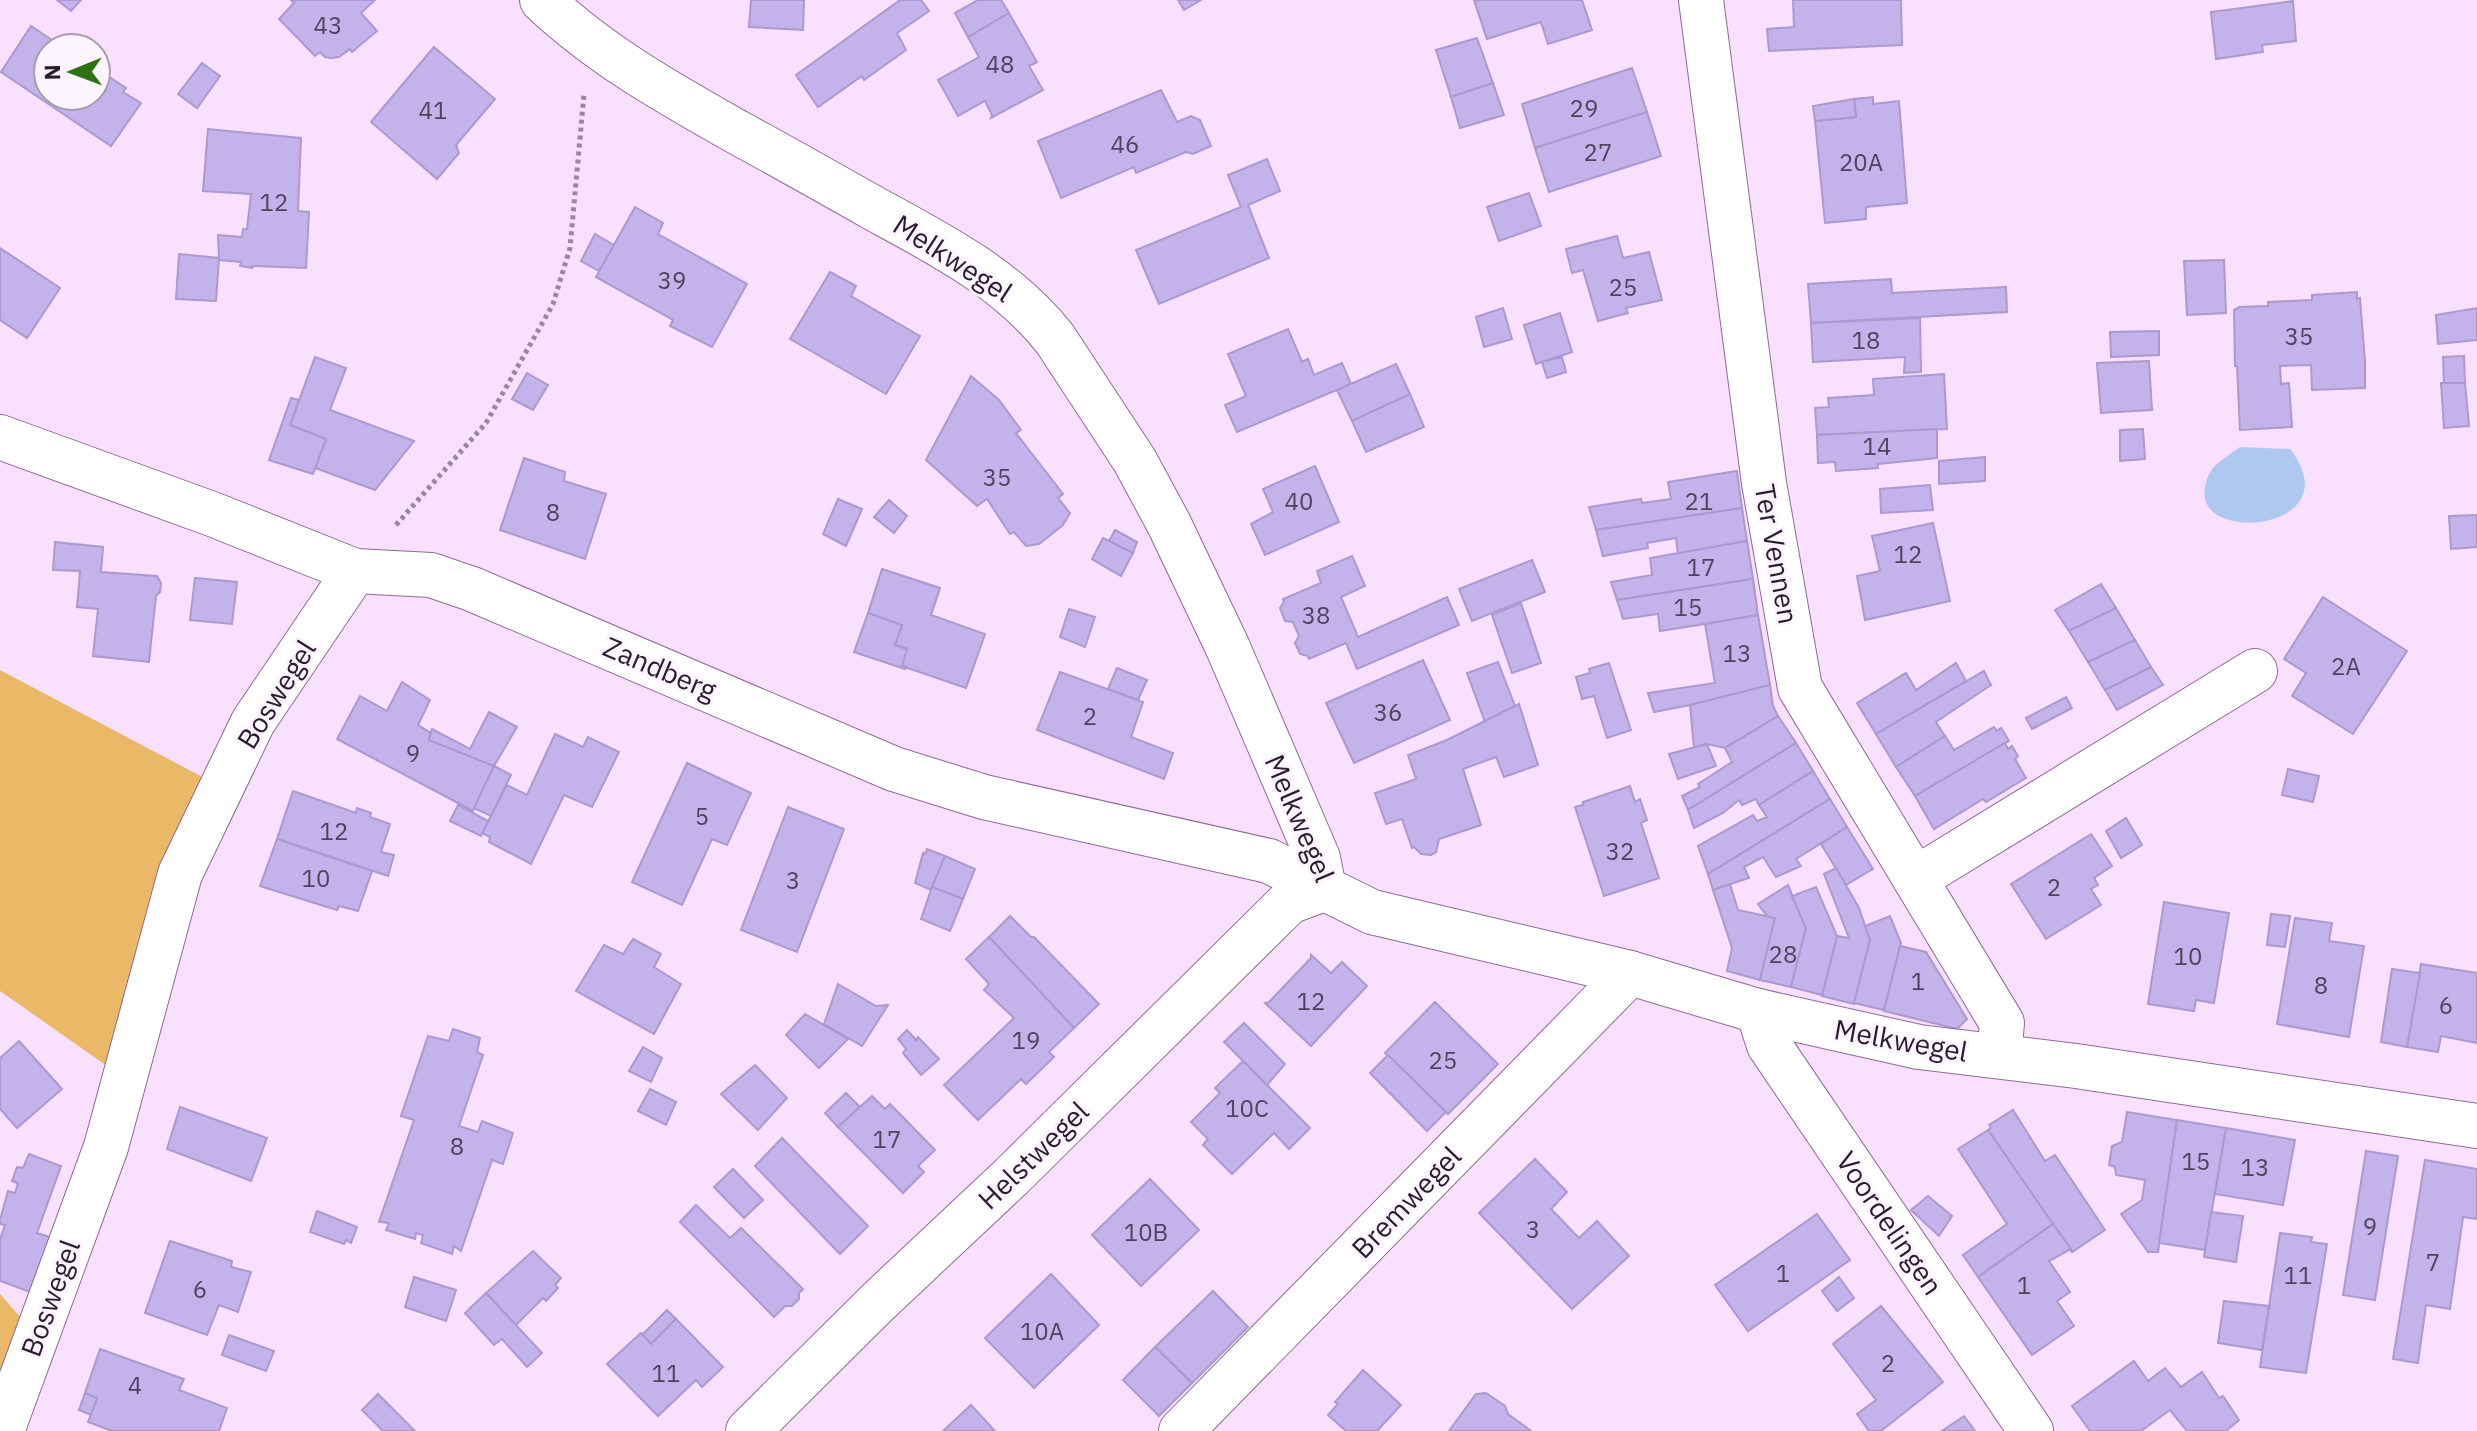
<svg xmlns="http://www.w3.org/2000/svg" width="2477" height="1431" viewBox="0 0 2477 1431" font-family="'IBM Plex Sans',sans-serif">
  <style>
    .green { fill: #e9b967 }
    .water { fill: #aec8f0 }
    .building { fill: #c4b3eb; stroke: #ab99d0; stroke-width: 2 }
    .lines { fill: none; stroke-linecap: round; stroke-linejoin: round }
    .minor-casing { stroke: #8e6a98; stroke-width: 46 }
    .path { stroke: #99869f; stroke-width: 5; stroke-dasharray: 4 4; stroke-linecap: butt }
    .minor { stroke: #fff; stroke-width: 44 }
    .labels { text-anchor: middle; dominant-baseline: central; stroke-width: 6; stroke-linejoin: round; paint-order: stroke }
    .number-label { font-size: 24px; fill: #50425d }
    .street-label { font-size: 28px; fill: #2a1c2e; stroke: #fcf4fe }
  </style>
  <rect width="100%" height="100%" fill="#f9e0ff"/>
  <g class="green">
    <path d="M0,670L208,780L107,1066L0,991Z"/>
    <path d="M0,1294L29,1327L0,1417Z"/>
  </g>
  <path class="water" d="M2240,447L2290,449C2353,530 2194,546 2205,488C2206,480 2209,472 2215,466C2222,459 2232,453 2240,447Z"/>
  <g class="building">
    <path d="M57,0H81L71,11Z"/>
    <path d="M291,0H375L361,13L377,31L352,52L350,49L339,57L331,58L325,57L320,52L315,56L279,19L294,3Z"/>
    <path d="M751,0H804L803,30L749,27Z"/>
    <path d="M900,0H921L929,11L897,33L906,50L864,80L862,76L818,107L796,75Z"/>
    <path d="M978,0H1001L1009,13L968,37L955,13Z"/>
    <path d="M1178,0H1201L1184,10Z"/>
    <path d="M1474,0H1582L1592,30L1548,44L1541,22L1487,39Z"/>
    <path d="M1793,0H1901L1902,45L1769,51L1767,29L1794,27Z"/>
    <path d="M2293,1L2296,41L2262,45L2263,52L2216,59L2211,12Z"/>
    <path d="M1009,13L1037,62L1029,66L1043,90L991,118L992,115L985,101L958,116L938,80L979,57L968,37Z"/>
    <path d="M31,26L64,48H48V96H96V68L126,88L123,92L141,103L111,146L1,72Z"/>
    <path d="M1477,38L1493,83L1451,97L1436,50Z"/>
    <path d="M434,47L495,99L456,145L459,153L437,179L371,122Z"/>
    <path d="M202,63L220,76L197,108L178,94Z"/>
    <path d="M1632,68L1647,112L1535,148L1522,104Z"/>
    <path d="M1493,83L1504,115L1460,128L1451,97Z"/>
    <path d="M1161,90L1177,122L1191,116L1200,120L1211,146L1193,154L1186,152L1136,173L1134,167L1061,198L1038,141Z"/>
    <path d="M1873,97V104L1899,101L1907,203L1866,207V219L1825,223L1815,121L1856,117L1854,99Z"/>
    <path d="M1854,99L1856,117L1815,121L1813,106Z"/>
    <path d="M1647,112L1661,156L1549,192L1535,148Z"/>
    <path d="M208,129L301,138L298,211L309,212L306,268L252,266V268L240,266L241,262L219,260L218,235L242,237L243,229H247L251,194L203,191Z"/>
    <path d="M1267,159L1280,191L1248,205L1269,258L1159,304L1136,250L1241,207L1228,175Z"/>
    <path d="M1529,193L1541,226L1499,241L1487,207Z"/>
    <path d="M635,207L663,223L658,234L747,284L712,347L670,326L673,320L596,277Z"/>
    <path d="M595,234L614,245L599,271L581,261Z"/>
    <path d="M1617,236L1623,258L1649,252L1662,300L1626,308L1628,313L1598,321L1583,270L1572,273L1566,249Z"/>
    <path d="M0,248L60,288L27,338L0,320Z"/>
    <path d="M179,254L219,258L216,301L176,299Z"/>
    <path d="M2224,260L2226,313L2187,315L2184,261Z"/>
    <path d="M830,272L856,286L851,296L920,336L886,394L790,339Z"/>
    <path d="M1891,279L1892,293L2006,287L2007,312L1811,323L1808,284Z"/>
    <path d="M2357,292V299L2360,298L2365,362V388L2312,390L2311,365L2280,366L2281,384L2289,383L2292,427L2240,430L2237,366H2235L2234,310L2239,307L2268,306V302L2312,300V295Z"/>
    <path d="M1503,308L1512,339L1484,347L1476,317Z"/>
    <path d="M2477,308V340L2438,344L2436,315Z"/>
    <path d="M1560,313L1572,352L1536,364L1524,325Z"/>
    <path d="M1920,318L1921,372L1904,373L1905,357L1813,362L1811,323Z"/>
    <path d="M1288,329L1302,362L1308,359L1314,375L1342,363L1351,384L1237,432L1225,405L1246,396L1228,354Z"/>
    <path d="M2159,331V355L2111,357L2110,332Z"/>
    <path d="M2464,356L2465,383H2444L2443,357Z"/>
    <path d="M315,357L346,368L330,410L414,441L375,490L315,468L326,439L290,425Z"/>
    <path d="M1562,357L1566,372L1547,378L1542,362Z"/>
    <path d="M2149,361L2152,410L2101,413L2097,363Z"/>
    <path d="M1396,364L1410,394L1352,421L1337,390Z"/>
    <path d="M527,373L548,385L533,410L512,399Z"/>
    <path d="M1944,374L1947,429L1817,435L1815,408L1829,407L1828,398L1874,395L1873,379Z"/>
    <path d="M971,376L999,400L1021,430L1016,433L1063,494L1058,498L1070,513L1063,525L1039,544L1026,546L1014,532L1010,534L987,499L977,506L926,460Z"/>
    <path d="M2441,383H2465L2469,426L2444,428Z"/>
    <path d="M1410,394L1424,427L1366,452L1352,421Z"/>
    <path d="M291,398L299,400L290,425L326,439L313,474L269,460Z"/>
    <path d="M1937,429V458L1878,464V468L1836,471L1835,462L1818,463L1817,435Z"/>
    <path d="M2143,429L2145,459L2120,461V430Z"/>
    <path d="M1985,457V481L1939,484V461Z"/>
    <path d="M524,458L565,472L564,481L606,494L585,559L500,530Z"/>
    <path d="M1315,466L1339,522L1265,555L1251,524L1273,512L1263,489Z"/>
    <path d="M1737,471L1742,508L1596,530L1589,507L1641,499L1642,503L1671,499L1668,482Z"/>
    <path d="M1930,485L1933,510L1881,513L1880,489Z"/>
    <path d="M838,499L862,509L846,546L823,534Z"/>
    <path d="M889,500L907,516L894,533L874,517Z"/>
    <path d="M1742,508L1747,541L1678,554L1676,538L1647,543L1648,548L1603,556L1596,530Z"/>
    <path d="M2477,515V547L2451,549L2449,516Z"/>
    <path d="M1933,523L1950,601L1865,620L1857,576L1880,571L1872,536Z"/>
    <path d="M1115,530L1137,542L1133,553L1109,541Z"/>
    <path d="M1103,538L1133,553L1121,576L1092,559Z"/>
    <path d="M1747,541L1753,579L1617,600L1611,582L1652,575L1650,558Z"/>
    <path d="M55,542L103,547L101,572L157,576L161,583L160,592L156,596L149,662L93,656L98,609L77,607L80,571L53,570Z"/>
    <path d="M1352,556L1365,586L1341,597L1358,637L1447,597L1459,625L1357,669L1346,643L1309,659L1308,656L1300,654L1295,643L1299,636L1293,622L1285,621L1280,608L1284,602L1283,599L1321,583L1317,571Z"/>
    <path d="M1532,560L1545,592L1472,621L1459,589Z"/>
    <path d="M882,569L940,588L931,615L985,634L966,688L902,666L907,649L895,645L902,625L868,613Z"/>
    <path d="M195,578L237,582L232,624L190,620Z"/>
    <path d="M1753,579L1758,615L1705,624L1660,631L1658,614L1623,619L1617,600Z"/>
    <path d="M2101,584L2116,608L2069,631L2055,610Z"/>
    <path d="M2323,597L2407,651L2353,734L2292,696L2306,673L2284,659Z"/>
    <path d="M1521,603L1541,663L1512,673L1492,615Z"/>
    <path d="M2116,608L2135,640L2088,662L2069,631Z"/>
    <path d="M1069,609L1095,617L1085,647L1060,637Z"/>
    <path d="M868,613L902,625L895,645L907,649L902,666L906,667L905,669L854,652Z"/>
    <path d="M1758,615L1770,685L1690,705L1654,712L1648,693L1715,683L1705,624Z"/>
    <path d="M2135,640L2151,667L2105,690L2088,662Z"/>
    <path d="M1423,660L1450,720L1354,763L1326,703Z"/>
    <path d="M1498,662L1515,706L1485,722L1467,673Z"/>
    <path d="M1609,663L1631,730L1607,738L1594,696L1582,699L1576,677L1590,673L1589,669Z"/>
    <path d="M1956,663L1966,681L1876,734L1857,703L1906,673L1916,690Z"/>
    <path d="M2151,667L2163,685L2117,710L2105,690Z"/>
    <path d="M1117,668L1147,680L1138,700L1108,689Z"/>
    <path d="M1984,671L1991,685L1936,722L1945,736L1896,767L1876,734Z"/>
    <path d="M1060,672L1143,702L1131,737L1173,753L1164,779L1037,730Z"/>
    <path d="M402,682L430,700L418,725L431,733L429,740L494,766L473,811L337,739L360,696L387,711Z"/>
    <path d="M1770,685L1773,706L1778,716L1725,748L1707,744L1694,748L1690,705Z"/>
    <path d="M2066,697L2072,708L2032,729L2026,718Z"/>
    <path d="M1519,704L1538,765L1504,777L1496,757L1463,769L1481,825L1439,839L1436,852L1431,855L1421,854L1414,847L1412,848L1402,819L1386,824L1375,793L1416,779L1408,755L1447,740Z"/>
    <path d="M489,712L517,727L494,766L429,740L432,729L470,749Z"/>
    <path d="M1778,716L1796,743L1688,810L1682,796L1700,787L1698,784L1732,762L1725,748Z"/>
    <path d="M1994,727L1997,731L2001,728L2009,741L1915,796L1896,767L1945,736L1954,750Z"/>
    <path d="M555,734L583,747L588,737L619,752L592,807L564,795L531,864L489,842L490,837L482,833L507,785L527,795Z"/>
    <path d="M1796,743L1813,771L1759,805L1756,799L1742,805L1739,800L1723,813L1694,828L1688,810Z"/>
    <path d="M2005,743L2008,749L2012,746L2018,756L2015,759L2026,778L1986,802L1983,799L1934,829L1915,796Z"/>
    <path d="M1707,744L1716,766L1678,779L1669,754Z"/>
    <path d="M687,763L751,793L727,845L712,839L682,905L632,882Z"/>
    <path d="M494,766L511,775L491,816L474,808Z"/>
    <path d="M2288,769L2319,776L2313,802L2282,795Z"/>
    <path d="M1813,771L1830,799L1708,874L1698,846L1753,815L1757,821L1767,817L1759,805Z"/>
    <path d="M1630,786L1635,802L1640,799L1647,820L1641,823L1659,878L1604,896L1575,807L1583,805V802Z"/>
    <path d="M293,791L356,813L357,808L371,813L370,817L390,824L381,852L394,855L388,876L277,839Z"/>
    <path d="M1830,799L1847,827L1796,859L1801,866L1776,877L1763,857L1744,867L1749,878L1713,890L1708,874Z"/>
    <path d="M458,805L488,821L481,836L450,821Z"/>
    <path d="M788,807L844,829L797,952L741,930Z"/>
    <path d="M2126,818L2142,845L2121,858L2106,831Z"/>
    <path d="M1847,827L1873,869L1846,885L1821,844Z"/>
    <path d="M2091,834L2112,866L2094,878L2098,885L2091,889L2101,905L2046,939L2011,884Z"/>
    <path d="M277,839L372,871L358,911L339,906L337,910L260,886Z"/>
    <path d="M927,849L945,856L931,890L915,883L923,853L925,854Z"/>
    <path d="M945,856L975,869L963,899L932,887Z"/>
    <path d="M1836,868L1859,908L1870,940L1854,1004L1822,996L1837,936L1849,938L1824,874Z"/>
    <path d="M1730,884L1738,910L1775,918L1760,980L1727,971L1732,948L1713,890Z"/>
    <path d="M1788,885L1806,928L1791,987L1760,980L1775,918L1767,916L1758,904Z"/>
    <path d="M932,887L963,899L950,931L921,919Z"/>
    <path d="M1816,887L1837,936L1822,995L1791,987L1806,928L1792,896Z"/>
    <path d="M2164,902L2229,913L2214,1003L2196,1000L2194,1011L2148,1004Z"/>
    <path d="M2271,914L2290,916L2285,947L2267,945Z"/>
    <path d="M1010,916L1031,937H1034L1099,1004L1074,1028L989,937Z"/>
    <path d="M1890,916L1901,943L1884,1010L1854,1003L1870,940L1865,926Z"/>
    <path d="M2295,918L2332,923L2329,941L2364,946L2349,1037L2277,1024Z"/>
    <path d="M989,937L1074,1028L1049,1052L1054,1057L1026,1084L1021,1079L978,1120L944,1085L1014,1018L984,990L989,984L966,959Z"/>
    <path d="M633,939L661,954L654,967L681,984L654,1034L576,991L604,945L623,954Z"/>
    <path d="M1900,946L1926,952L1967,1019L1957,1029L1884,1011Z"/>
    <path d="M1311,955L1331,973L1342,962L1367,986L1311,1046L1265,1003L1269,1002L1311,958Z"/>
    <path d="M2421,964L2477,973V1043L2441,1036L2438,1052L2407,1047Z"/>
    <path d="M2392,969L2420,973L2407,1047L2381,1042Z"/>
    <path d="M838,984L876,1006L888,1005L862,1046L824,1024Z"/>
    <path d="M1435,1002L1498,1064L1448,1114L1385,1053Z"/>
    <path d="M805,1014L848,1039L819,1068L786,1035Z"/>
    <path d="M1244,1023L1285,1064L1267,1085L1224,1042Z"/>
    <path d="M453,1029L480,1038L477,1052L483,1055L459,1126L478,1132L482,1121L513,1133L503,1164L492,1160L461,1251L454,1246L452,1254L421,1243L423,1235L416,1233L415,1239L386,1230L389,1223L379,1222L414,1120L401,1116L428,1036L449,1041Z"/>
    <path d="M907,1030L916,1040L918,1037L939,1059L921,1075L903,1053L906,1049L898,1039Z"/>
    <path d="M19,1041L62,1089L17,1128L0,1109V1058Z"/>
    <path d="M643,1047L662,1058L651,1082L629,1071Z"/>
    <path d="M1388,1055L1446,1112L1427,1131L1370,1073Z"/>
    <path d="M1243,1061L1310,1128L1289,1149L1274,1133L1232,1174L1203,1145L1208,1139L1191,1122L1220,1093L1215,1088Z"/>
    <path d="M755,1065L787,1098L758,1130L721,1094Z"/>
    <path d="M650,1089L676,1102L666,1125L638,1111Z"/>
    <path d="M846,1093L860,1107L838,1127L825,1113Z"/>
    <path d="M872,1096L885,1109L890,1104L935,1150L918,1166L924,1172L903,1193L838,1127Z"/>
    <path d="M180,1107L267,1138L251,1181L167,1149Z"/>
    <path d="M2013,1110L2045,1161L2055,1155L2105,1230L2072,1252L1988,1130L1991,1128L1989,1125Z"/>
    <path d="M2127,1112L2177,1120L2158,1252H2148L2121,1214L2142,1200L2145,1180L2116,1175L2115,1167L2109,1165L2112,1146L2122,1142Z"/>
    <path d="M2177,1120L2226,1128L2205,1250L2159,1243Z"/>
    <path d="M2226,1128L2295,1140L2283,1205L2215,1194Z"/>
    <path d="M1988,1130L2053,1224L1978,1277L1963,1255L2007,1224L1958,1149Z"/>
    <path d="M782,1138L868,1226L840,1254L755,1166Z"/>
    <path d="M2366,1151L2398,1156L2375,1300L2343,1295Z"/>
    <path d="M29,1154L61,1166L37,1233L53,1238L33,1293L0,1281V1240L5,1225L0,1224V1220L8,1191L15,1193L18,1183L12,1181L17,1167L23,1168Z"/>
    <path d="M1535,1159L1567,1192L1551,1209L1579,1238L1597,1221L1629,1256L1572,1309L1479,1213Z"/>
    <path d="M2425,1160L2477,1169V1219L2463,1217L2450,1309L2426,1305L2418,1363L2393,1359Z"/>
    <path d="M733,1169L763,1200L744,1218L714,1187Z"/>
    <path d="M1150,1179L1199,1230L1141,1286L1092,1235Z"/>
    <path d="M1928,1196L1952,1216L1939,1236L1911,1210Z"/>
    <path d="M696,1205L730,1238L741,1228L803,1289L799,1293V1299L792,1306H785L774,1317L680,1222Z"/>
    <path d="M317,1211L357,1227L351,1243L346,1240L344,1244L310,1232Z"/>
    <path d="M2211,1212L2243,1216L2236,1262L2204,1257Z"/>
    <path d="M1817,1214L1850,1260L1748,1331L1715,1285Z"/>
    <path d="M2053,1224L2071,1249L2049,1261L2070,1292L2057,1301L2074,1326L2032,1355L1978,1277Z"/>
    <path d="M2280,1233L2312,1237L2311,1242L2327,1244L2306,1373L2260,1367Z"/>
    <path d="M170,1241L232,1261L231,1267L251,1272L238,1312L219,1305L207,1335L145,1313Z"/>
    <path d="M533,1251L561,1278L555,1285L558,1288L546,1301L543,1298L516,1325L486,1293Z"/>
    <path d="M1051,1274L1099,1325L1034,1388L985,1338Z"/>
    <path d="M414,1277L456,1290L446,1321L405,1307Z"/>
    <path d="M1839,1277L1854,1298L1837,1311L1822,1291Z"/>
    <path d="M1213,1291L1248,1327L1192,1383L1155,1347Z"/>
    <path d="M486,1293L542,1353L527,1367L502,1339L494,1345L465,1313Z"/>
    <path d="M2224,1301L2269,1306L2262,1350L2218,1343Z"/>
    <path d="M1881,1306L1943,1382L1881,1431H1869L1857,1414L1876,1400L1833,1344Z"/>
    <path d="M667,1310L676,1319L651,1344L642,1335Z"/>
    <path d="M676,1319L723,1367L702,1387L696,1380L658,1416L607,1364L641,1333L651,1344Z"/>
    <path d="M229,1335L274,1351L266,1371L222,1355Z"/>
    <path d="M1155,1347L1192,1383L1159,1416L1123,1380Z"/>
    <path d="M100,1349L184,1379L179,1390L227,1408L219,1431H112L88,1422L97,1398L85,1393Z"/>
    <path d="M2134,1361L2148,1381L2165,1368L2181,1387L2202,1372L2219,1398L2223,1396L2239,1420L2226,1431H2187L2170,1410L2141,1431H2090L2072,1406Z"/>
    <path d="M1363,1370L1401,1405L1377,1431H1346L1328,1415L1338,1404L1335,1402Z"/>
    <path d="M85,1393L97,1398L91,1415L79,1410Z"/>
    <path d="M1486,1393L1505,1406L1508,1414L1531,1431H1449L1476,1394Z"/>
    <path d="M378,1394L415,1431H383L362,1410Z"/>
    <path d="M971,1405L995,1431H943Z"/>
    <path d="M1964,1416L1975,1431H1942Z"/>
  </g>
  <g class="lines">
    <defs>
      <g id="minor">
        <path d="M542,0C600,55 668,93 737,132C783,157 829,183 875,209C941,245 1008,279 1055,339L1135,461L1169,524L1228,648L1318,858L1324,889"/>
        <path d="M1701,0L1764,483L1800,688L2002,1023L1999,1056"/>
        <path d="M0,437L212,514L355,571L431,575L472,589L894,769L984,797L1269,861L1372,912L1630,973L1758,1011L1919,1047L2076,1066L2477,1126"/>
        <path d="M1915,879L2255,671"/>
        <path d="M1758,1011L1769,1045L2031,1431"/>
        <path d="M2,1431L106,1147L180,874L253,722L355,571"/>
        <path d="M748,1431L879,1301L1011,1177L1289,902L1324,889"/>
        <path d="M1181,1431L1630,973"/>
      </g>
    </defs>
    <use href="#minor" class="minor-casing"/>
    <path class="path" d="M396,525L486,423L553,304L570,248L584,94"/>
    <use href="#minor" class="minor"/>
  </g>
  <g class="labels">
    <g class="number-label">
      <text x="328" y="25">43</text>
      <text x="1000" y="64">48</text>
      <text x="1584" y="108">29</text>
      <text x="433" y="110">41</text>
      <text x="1125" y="144">46</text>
      <text x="1598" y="152">27</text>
      <text x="1861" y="162">20A</text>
      <text x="274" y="202">12</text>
      <text x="672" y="280">39</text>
      <text x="1623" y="287">25</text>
      <text x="2299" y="336">35</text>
      <text x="1866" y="340">18</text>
      <text x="1877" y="446">14</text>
      <text x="997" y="477">35</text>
      <text x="1299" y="501">40</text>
      <text x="1699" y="501">21</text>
      <text x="553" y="512">8</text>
      <text x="1908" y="554">12</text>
      <text x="1701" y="567">17</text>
      <text x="1688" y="607">15</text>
      <text x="1316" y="615">38</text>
      <text x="1737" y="653">13</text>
      <text x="2346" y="666">2A</text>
      <text x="1388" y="712">36</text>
      <text x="1090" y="716">2</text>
      <text x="413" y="753">9</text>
      <text x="702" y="816">5</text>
      <text x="334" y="831">12</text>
      <text x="1620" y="851">32</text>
      <text x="316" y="878">10</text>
      <text x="793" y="880">3</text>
      <text x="2054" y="887">2</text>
      <text x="1783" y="954">28</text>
      <text x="2188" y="956">10</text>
      <text x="1918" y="981">1</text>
      <text x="2321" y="985">8</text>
      <text x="1311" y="1001">12</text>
      <text x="2446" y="1005">6</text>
      <text x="1026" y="1040">19</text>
      <text x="1443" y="1060">25</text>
      <text x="1247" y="1108">10C</text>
      <text x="887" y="1139">17</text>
      <text x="457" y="1146">8</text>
      <text x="2196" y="1161">15</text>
      <text x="2255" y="1167">13</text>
      <text x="2370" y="1226">9</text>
      <text x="1533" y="1229">3</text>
      <text x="1146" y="1232">10B</text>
      <text x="2433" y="1262">7</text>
      <text x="1783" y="1273">1</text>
      <text x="2298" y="1275">11</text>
      <text x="2024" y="1285">1</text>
      <text x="200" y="1289">6</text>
      <text x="1042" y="1331">10A</text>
      <text x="1888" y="1363">2</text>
      <text x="666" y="1373">11</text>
      <text x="135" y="1385">4</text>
    </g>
    <g class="street-label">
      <text transform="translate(953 258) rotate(33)">Melkwegel</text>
      <text transform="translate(1777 554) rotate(80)">Ter Vennen</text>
      <text transform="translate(660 668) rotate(23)">Zandberg</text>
      <text transform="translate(276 694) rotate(-58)">Boswegel</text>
      <text transform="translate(1300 818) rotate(67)">Melkwegel</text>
      <text transform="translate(1901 1040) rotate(10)">Melkwegel</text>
      <text transform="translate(1033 1155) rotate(-44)">Helstwegel</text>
      <text transform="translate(1406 1202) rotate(-46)">Bremwegel</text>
      <text transform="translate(1890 1223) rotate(56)">Voordelingen</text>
      <text transform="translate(50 1298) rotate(-70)">Boswegel</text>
    </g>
  </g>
  <g transform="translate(72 72) rotate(269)"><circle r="38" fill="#fcf4fe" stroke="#a89eab" stroke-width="2"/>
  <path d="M0-6L14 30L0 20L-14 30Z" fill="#2d7313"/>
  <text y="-12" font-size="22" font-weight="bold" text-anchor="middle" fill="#2a1c2e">N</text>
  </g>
</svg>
